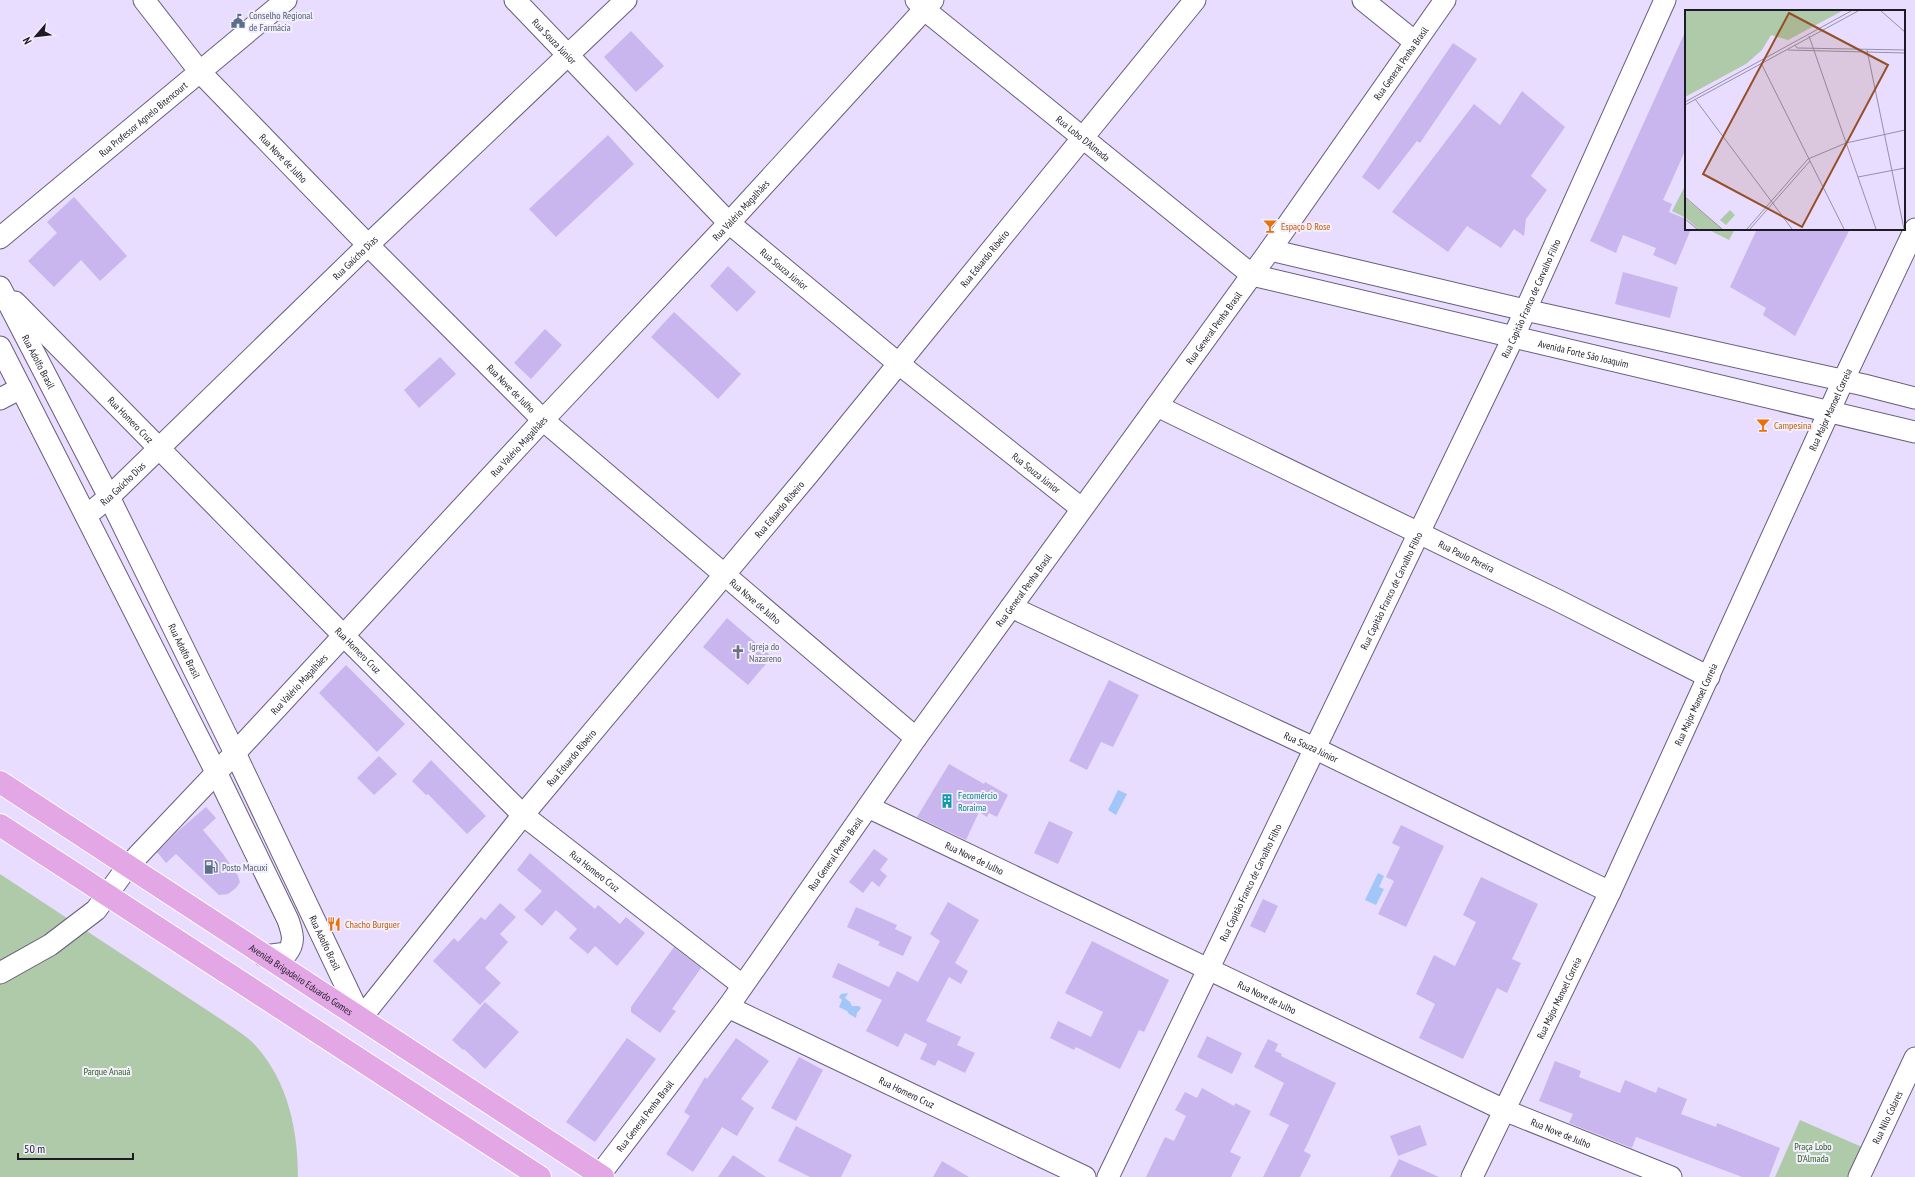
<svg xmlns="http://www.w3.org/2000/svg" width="1915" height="1177" viewBox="0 0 1915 1177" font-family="'PT Sans Narrow',sans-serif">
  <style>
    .green { fill: #afcaa9 }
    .water { fill: #a2c6f8 }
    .building { fill: #c9b6ee }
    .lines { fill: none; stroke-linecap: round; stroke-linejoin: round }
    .minor-casing { stroke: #685e7b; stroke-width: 23 }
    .major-casing { stroke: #fff; stroke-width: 24 }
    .minor { stroke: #fff; stroke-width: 21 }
    .major { stroke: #e2a7e4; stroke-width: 22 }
    .labels { text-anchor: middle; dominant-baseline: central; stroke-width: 4; stroke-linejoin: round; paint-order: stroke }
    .service-label { font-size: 10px; fill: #4e5e75; stroke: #f2eefc; text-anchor: start }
    .street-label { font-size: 10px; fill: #1e1a26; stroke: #f2eefc }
    .food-label { font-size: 10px; fill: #c56008; stroke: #f2eefc; text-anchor: start }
    .worship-label { font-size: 10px; fill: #5b616d; stroke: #f2eefc; text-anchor: start }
    .culture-label { font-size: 10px; fill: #0d838f; stroke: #f2eefc; text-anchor: start }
    .park-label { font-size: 10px; fill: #2f6424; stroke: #f2eefc }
    .inset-road { fill: none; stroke: #978fa8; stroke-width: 1 }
    .view { fill: #954f28; fill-opacity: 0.15; stroke: #954f28; stroke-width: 2 }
    .inset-edge { fill: none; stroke: #1e1a26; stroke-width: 2 }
  </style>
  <rect width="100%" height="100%" fill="#e8ddff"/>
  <g class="green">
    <path d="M1686,184V218L1672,211Z"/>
    <path d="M1707,229H1735L1729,240Z"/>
    <path d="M0,874L222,1020C233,1028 247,1036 256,1046C288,1082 298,1130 298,1177H0Z"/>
    <path d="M1800,1120L1862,1147L1848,1177H1775Z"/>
  </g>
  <g class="water">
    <path d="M1118,790L1127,794L1116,815L1108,810Z"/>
    <path d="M1378,873L1384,876L1379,887L1384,889L1376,905L1365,900Z"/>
    <path d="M848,993L845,998L850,1002L852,1006H859L861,1008L857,1013L856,1018L849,1014L847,1011L839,1007L842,1000L839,997L841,994Z"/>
  </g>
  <g class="building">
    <path d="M1686,30V149L1663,200L1672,204L1669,212L1686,219V229H1691L1676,265L1653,255L1656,248L1623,235L1616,253L1590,241Z"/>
    <path d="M631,31L664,66L636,92L604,57Z"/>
    <path d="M1453,43L1477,59L1420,143L1417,141L1379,190L1362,177Z"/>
    <path d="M1522,91L1565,127L1531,176L1547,190L1526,219L1524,236L1514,229L1501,248L1467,226L1448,252L1392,212L1474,104L1500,125Z"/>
    <path d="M608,135L634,164L556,237L529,209Z"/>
    <path d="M74,197L127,256L100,281L81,260L54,287L28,261L57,233L47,222Z"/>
    <path d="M1757,229H1850L1795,336L1763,315L1766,308L1730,287Z"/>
    <path d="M728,266L756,292L737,312L710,286Z"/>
    <path d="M1623,272L1678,287L1670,318L1615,304Z"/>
    <path d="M674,312L741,374L718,399L651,337Z"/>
    <path d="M545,329L562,345L531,379L514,363Z"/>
    <path d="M440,357L456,374L419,408L404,390Z"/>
    <path d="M727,618L772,657L748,685L703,647Z"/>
    <path d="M346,665L405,724L377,752L319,693Z"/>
    <path d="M1109,680L1139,695L1113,747L1101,742L1087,770L1069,761Z"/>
    <path d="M379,756L397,774L374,795L357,778Z"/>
    <path d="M431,760L486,816L467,834L428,794L426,795L412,781Z"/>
    <path d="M949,764L984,784L985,782L1008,795L997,817L989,813L987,817L979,812L966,840L917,817Z"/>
    <path d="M206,807L216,818L203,830L223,854L238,876L240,882L236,888L228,894L219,895L176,854L166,863L157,852L177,832Z"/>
    <path d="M1049,821L1073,832L1058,864L1034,853Z"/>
    <path d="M1401,825L1444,846L1406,927L1378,914L1394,881L1386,877L1400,847L1392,843Z"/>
    <path d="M874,849L888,859L880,870L887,876L879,887L872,881L863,893L849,882Z"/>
    <path d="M530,853L595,909L598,905L620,924L626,917L645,933L617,966L595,946L588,954L569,938L577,929L556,910L542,926L524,910L542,891L517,870Z"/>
    <path d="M1481,877L1538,904L1512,959L1521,963L1507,993L1497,988L1463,1059L1419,1038L1435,1004L1416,994L1434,955L1455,966L1476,922L1463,915Z"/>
    <path d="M1263,899L1278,906L1265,933L1250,926Z"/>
    <path d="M948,902L979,920L955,963L968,971L961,984L949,977L926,1021L961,1037L957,1045L975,1053L965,1073L938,1060L935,1066L920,1059L927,1044L905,1033L898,1047L866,1031L882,1000L832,977L838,963L889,987L897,971L918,982L940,941L930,934Z"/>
    <path d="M500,903L516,917L500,934L508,942L485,968L501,983L480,1005L433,961L454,938L458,942L481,917L485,920Z"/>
    <path d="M856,907L897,925L895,929L912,937L903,956L878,945L880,942L847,927Z"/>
    <path d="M1092,941L1169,980L1144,1032L1139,1030L1120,1069L1076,1047L1074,1050L1050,1038L1058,1021L1091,1037L1103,1012L1065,993Z"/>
    <path d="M674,947L701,968L672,1009L676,1011L660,1033L631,1012V1007Z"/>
    <path d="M485,1002L519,1032L485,1069L464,1049L463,1050L452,1040Z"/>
    <path d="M1207,1036L1242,1053L1232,1074L1197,1057Z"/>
    <path d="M627,1038L656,1059L595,1142L566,1122Z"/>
    <path d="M736,1038L769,1061L741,1099L754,1108L737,1136L722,1127L693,1172L666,1154L690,1116L684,1112L705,1077L707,1079Z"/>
    <path d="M1268,1039L1278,1044L1275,1051L1282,1054L1281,1056L1336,1083L1304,1151L1311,1155L1300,1177H1263L1289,1125L1269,1115L1284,1083L1254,1067Z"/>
    <path d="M799,1057L823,1070L796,1121L771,1108Z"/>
    <path d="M1555,1061L1581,1071L1579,1077L1620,1093L1625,1080L1656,1093L1658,1087L1687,1099L1681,1114L1716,1127L1717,1123L1780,1148L1769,1177H1742L1636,1137L1632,1148L1569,1123L1573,1114L1539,1101Z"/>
    <path d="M1202,1088L1234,1106L1235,1103L1251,1111L1230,1152L1241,1157L1231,1177H1146L1165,1137L1174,1141L1186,1116L1175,1110L1185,1092L1197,1098Z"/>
    <path d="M1420,1125L1427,1145L1398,1156L1390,1136Z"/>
    <path d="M796,1126L852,1155L841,1177H810L778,1161Z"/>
    <path d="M733,1155L766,1177H718Z"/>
    <path d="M1399,1159L1439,1177H1390Z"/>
    <path d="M942,1161L969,1177H933Z"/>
  </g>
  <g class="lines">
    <defs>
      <g id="minor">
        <path id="s1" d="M144,0L200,72L368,245L543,420L916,738"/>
        <path id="s2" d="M515,0L729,223L899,364L1081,508"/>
        <path id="s3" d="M916,0L925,10L1252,275L1915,432"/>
        <path d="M1363,0L1415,42"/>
        <path id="s4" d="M0,238L286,0"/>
        <path d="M1270,250L1525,310L1864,385L1915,398"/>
        <path id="s5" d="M0,287L109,497L235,753L361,1018L523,815L807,476L1195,0"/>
        <path id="s6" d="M15,302L343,635L523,815L742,985"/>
        <path d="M0,347L216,772L288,920C292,932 296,942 287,953L264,956"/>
        <path d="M0,399L21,388"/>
        <path id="s7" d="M1157,406L1557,600L1709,677"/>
        <path id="s8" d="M86,516L109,497L368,245L626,0"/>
        <path id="s9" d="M1011,607L1314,748L1610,892"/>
        <path id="s10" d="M868,807L1504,1110L1671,1177"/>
        <path id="s11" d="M0,973L50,945L96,910L128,866L235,753L543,420L729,223L933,0"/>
        <path id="s12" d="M728,1007L1085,1177"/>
        <path id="s13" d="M598,1177L728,1007L916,738L1270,250L1445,0"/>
        <path id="s14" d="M1108,1177L1513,338L1665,0"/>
        <path id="s15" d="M1472,1177L1610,892L1843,381L1915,229"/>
        <path id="s16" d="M1859,1177L1915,1058"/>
      </g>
      <g id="major">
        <path id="s17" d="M0,782L603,1177"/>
        <path d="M0,825L540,1177"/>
      </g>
    </defs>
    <use href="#minor" class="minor-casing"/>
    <use href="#major" class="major-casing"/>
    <use href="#minor" class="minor"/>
    <use href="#major" class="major"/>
  </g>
  <defs>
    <symbol id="civic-bare" viewBox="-9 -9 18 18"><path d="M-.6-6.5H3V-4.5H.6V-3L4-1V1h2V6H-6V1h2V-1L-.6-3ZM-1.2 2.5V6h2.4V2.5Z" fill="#5c6f8a" stroke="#f2eefc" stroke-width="2.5" paint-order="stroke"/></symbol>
    <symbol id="bar-bare" viewBox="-9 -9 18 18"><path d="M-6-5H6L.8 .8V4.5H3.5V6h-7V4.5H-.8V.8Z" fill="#e8710a" stroke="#f2eefc" stroke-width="2.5" paint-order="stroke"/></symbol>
    <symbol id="church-bare" viewBox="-9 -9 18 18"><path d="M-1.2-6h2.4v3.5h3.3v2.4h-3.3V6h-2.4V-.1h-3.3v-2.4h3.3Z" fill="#6b7280" stroke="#f2eefc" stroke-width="2.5" paint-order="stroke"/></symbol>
    <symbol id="building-bare" viewBox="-9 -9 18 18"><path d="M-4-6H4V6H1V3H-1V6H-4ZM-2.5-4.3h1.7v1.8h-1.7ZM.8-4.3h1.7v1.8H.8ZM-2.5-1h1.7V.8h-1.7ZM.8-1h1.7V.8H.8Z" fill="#0f9aa8" stroke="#f2eefc" stroke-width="2.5" paint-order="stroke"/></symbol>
    <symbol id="fuel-bare" viewBox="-9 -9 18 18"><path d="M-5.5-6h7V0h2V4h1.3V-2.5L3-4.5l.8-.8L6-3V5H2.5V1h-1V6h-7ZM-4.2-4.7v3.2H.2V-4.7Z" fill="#5c6f8a" stroke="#f2eefc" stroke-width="2.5" paint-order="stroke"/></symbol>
    <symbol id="restaurant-bare" viewBox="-9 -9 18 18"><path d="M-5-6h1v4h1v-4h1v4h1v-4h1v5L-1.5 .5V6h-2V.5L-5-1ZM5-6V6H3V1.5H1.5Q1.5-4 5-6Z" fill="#e8710a" stroke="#f2eefc" stroke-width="2.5" paint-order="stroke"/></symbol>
  </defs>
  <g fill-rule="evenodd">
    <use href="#civic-bare" x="228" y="11" width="20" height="20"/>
    <use href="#bar-bare" x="1260" y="216" width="20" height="20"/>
    <use href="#bar-bare" x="1753" y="415" width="20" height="20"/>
    <use href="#church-bare" x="728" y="642" width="20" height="20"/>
    <use href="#building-bare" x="937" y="791" width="20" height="20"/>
    <use href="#fuel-bare" x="201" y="857" width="20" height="20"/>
    <use href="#restaurant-bare" x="324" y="914" width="20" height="20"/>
  </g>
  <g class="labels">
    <g class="service-label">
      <text x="249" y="15">Conselho Regional<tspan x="249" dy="12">de Farmácia</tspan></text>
      <text x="222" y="867">Posto Macuxi</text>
    </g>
    <g class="street-label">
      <text stroke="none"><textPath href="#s2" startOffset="57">Rua Souza Júnior</textPath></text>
      <text stroke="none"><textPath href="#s13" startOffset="1373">Rua General Penha Brasil</textPath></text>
      <text stroke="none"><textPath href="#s4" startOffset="186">Rua Professor Agnelo Bitencourt</textPath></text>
      <text stroke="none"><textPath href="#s3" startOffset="217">Rua Lobo D'Almada</textPath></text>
      <text stroke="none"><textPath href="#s1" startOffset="211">Rua Nove de Julho</textPath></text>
      <text stroke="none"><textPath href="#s11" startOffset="1067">Rua Valério Magalhães</textPath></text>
      <text stroke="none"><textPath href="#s8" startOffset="373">Rua Gaúcho Dias</textPath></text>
      <text stroke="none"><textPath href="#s5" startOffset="1798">Rua Eduardo Ribeiro</textPath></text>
      <text stroke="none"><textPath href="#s2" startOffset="381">Rua Souza Júnior</textPath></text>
      <text stroke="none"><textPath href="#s14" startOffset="975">Rua Capitão Franco de Carvalho Filho</textPath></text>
      <text stroke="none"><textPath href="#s13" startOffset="1049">Rua General Penha Brasil</textPath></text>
      <text stroke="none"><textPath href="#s3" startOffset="775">Avenida Forte São Joaquim</textPath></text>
      <text stroke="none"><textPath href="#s5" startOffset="84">Rua Adolfo Brasil</textPath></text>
      <text stroke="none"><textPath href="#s1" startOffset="535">Rua Nove de Julho</textPath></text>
      <text stroke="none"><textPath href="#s15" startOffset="847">Rua Major Manoel Correia</textPath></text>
      <text stroke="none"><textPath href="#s6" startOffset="165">Rua Homero Cruz</textPath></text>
      <text stroke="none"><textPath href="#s11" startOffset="743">Rua Valério Magalhães</textPath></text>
      <text stroke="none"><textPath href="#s2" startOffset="705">Rua Souza Júnior</textPath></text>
      <text stroke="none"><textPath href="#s8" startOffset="49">Rua Gaúcho Dias</textPath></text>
      <text stroke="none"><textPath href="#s5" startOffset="1474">Rua Eduardo Ribeiro</textPath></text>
      <text stroke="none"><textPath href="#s7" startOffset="344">Rua Paulo Pereira</textPath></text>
      <text stroke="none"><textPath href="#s13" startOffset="725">Rua General Penha Brasil</textPath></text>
      <text stroke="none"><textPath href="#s14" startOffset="651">Rua Capitão Franco de Carvalho Filho</textPath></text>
      <text stroke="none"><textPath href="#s1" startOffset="859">Rua Nove de Julho</textPath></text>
      <text stroke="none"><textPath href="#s6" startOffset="489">Rua Homero Cruz</textPath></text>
      <text stroke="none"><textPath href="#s5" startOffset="408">Rua Adolfo Brasil</textPath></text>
      <text stroke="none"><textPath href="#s11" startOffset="419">Rua Valério Magalhães</textPath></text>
      <text stroke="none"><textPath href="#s15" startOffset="523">Rua Major Manoel Correia</textPath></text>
      <text stroke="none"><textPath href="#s9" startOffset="331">Rua Souza Júnior</textPath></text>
      <text stroke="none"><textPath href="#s5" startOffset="1150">Rua Eduardo Ribeiro</textPath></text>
      <text stroke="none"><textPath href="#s13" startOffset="401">Rua General Penha Brasil</textPath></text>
      <text stroke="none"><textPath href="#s10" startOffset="118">Rua Nove de Julho</textPath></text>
      <text stroke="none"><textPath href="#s6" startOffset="813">Rua Homero Cruz</textPath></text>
      <text stroke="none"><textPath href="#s14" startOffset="327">Rua Capitão Franco de Carvalho Filho</textPath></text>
      <text stroke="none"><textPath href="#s5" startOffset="732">Rua Adolfo Brasil</textPath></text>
      <text stroke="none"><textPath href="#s17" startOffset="360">Avenida Brigadeiro Eduardo Gomes</textPath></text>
      <text stroke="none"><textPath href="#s10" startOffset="442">Rua Nove de Julho</textPath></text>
      <text stroke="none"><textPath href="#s15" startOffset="199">Rua Major Manoel Correia</textPath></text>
      <text stroke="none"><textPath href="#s12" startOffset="198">Rua Homero Cruz</textPath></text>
      <text stroke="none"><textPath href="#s13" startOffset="77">Rua General Penha Brasil</textPath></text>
      <text stroke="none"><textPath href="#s16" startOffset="66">Rua Nilo Colares</textPath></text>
      <text stroke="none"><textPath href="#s10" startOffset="766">Rua Nove de Julho</textPath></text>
    </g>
    <g class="food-label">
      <text x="1281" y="226">Espaço D Rose</text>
      <text x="1774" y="425">Campesina</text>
      <text x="345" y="924">Chacho Burguer</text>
    </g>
    <g class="worship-label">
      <text x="749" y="646">Igreja do<tspan x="749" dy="12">Nazareno</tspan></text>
    </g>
    <g class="culture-label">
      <text x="958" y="795">Fecomércio<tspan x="958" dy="12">Roraima</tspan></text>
    </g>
    <g class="park-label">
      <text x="107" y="1071">Parque Anauá</text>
      <text x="1813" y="1146">Praça Lobo<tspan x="1813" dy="12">D'Almada</tspan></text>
    </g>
  </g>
  <g transform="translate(1685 10)">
    <rect width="220" height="220" fill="#e8ddff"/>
    <path d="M0,1H157L103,30L86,25L77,40L61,54L0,87ZM0,188L37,219H13L0,207ZM45,200L50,205L41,215L35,210Z" fill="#afcaa9"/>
    <path class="inset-road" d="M196,1L220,22M124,26L191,219M110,35L112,38L220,40M103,40L220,43M182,40L219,219M76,53L159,219M10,89L107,219M0,92L166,1M0,95L173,1M173,167L220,158M0,187L37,219M0,209L12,219M62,219L123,149L161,133L220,120M65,219L125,151"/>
    <path class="view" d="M104,3L203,55L117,217L18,164Z"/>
    <rect width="220" height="220" class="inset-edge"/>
  </g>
  <g transform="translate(36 36) rotate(242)" stroke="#f2eefc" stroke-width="3" paint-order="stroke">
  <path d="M0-3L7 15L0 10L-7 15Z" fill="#1e1a26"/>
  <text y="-6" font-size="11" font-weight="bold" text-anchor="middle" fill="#1e1a26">N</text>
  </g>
  <path d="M18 1153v6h115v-6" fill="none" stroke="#1e1a26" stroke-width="2"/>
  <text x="24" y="1153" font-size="12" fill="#1e1a26" stroke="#f2eefc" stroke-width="3" paint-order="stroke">50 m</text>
</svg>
